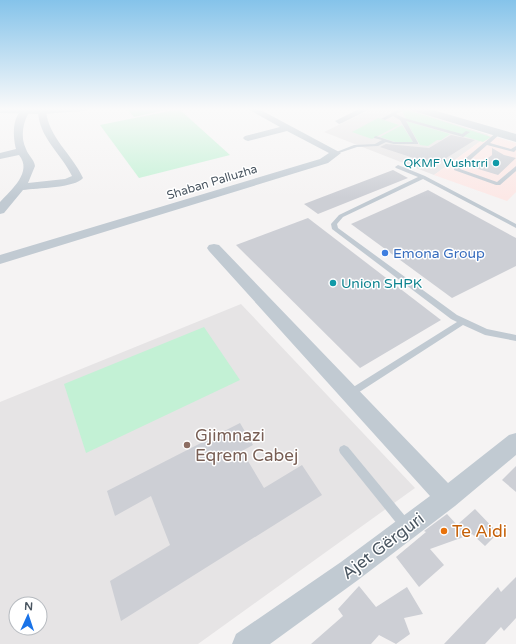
<svg xmlns="http://www.w3.org/2000/svg" width="516" height="644" viewBox="0 0 516 644" font-family="'Varela Round',sans-serif">
  <style>
    .education { fill: #e6e4e5; fill-rule: evenodd }
    .medical { fill: #fce8e6 }
    .green { fill: #c3f1d5 }
    .building { fill: #cdcfd5 }
    .lines { fill: none; stroke-linecap: round; stroke-linejoin: round }
    .service { fill: #c1cad2; fill-rule: evenodd }
    .minor { fill: #c1cad2; fill-rule: evenodd }
    .tertiary { fill: #c1cad2; fill-rule: evenodd }
    .culture-dot { fill: #0f9aa8; stroke: #fff; stroke-width: 1.5 }
    .shop-dot { fill: #3f7fe0; stroke: #fff; stroke-width: 1.5 }
    .education-dot { fill: #8d6e63; stroke: #fff; stroke-width: 1.5 }
    .food-dot { fill: #e8710a; stroke: #fff; stroke-width: 1.5 }
    .labels { text-anchor: middle; dominant-baseline: central; stroke-width: 3; stroke-linejoin: round; paint-order: stroke }
    .far-culture-label { font-size: 12px; fill: #0d838f; stroke: #fff; text-anchor: end }
    .far-street-label { font-size: 12px; fill: #4a5661; stroke: #fff }
    .shop-label { font-size: 14px; fill: #366cbe; stroke: #fff; text-anchor: start }
    .culture-label { font-size: 14px; fill: #0d838f; stroke: #fff; text-anchor: start }
    .near-education-label { font-size: 17px; fill: #785e54; stroke: #fff; text-anchor: start }
    .near-food-label { font-size: 17px; fill: #c56008; stroke: #fff; text-anchor: start }
    .near-street-label { font-size: 17px; fill: #4a5661; stroke: #fff }
  </style>
  <rect width="100%" height="100%" fill="#f5f3f3"/>
  <g class="education">
    <path d="M374,108H404L489,135L434,175L324,132Z"/>
    <path d="M241,304L415,488L198,644H0V402ZM16,604H40V628H16Z"/>
  </g>
  <path class="medical" d="M489,135L516,143V192L507,201L434,175Z"/>
  <g class="green">
    <path d="M175,108L134,117L127,109L129,108Z"/>
    <path d="M401,108H402L491,137L483,142L406,119Z"/>
    <path d="M179,109L230,155L139,178L100,125Z"/>
    <path d="M378,118L399,125L372,139L352,132Z"/>
    <path d="M406,121L409,122L450,134L441,140H437L428,146L420,145Z"/>
    <path d="M402,125L413,142H395L380,137Z"/>
    <path d="M204,327L240,380L86,453L64,384Z"/>
  </g>
  <g class="building">
    <path d="M451,135L475,140L435,165L380,147L386,144L429,148Z"/>
    <path d="M492,148L504,155L516,158L498,175L475,168L492,155Z"/>
    <path d="M393,170L408,178L318,214L304,204Z"/>
    <path d="M428,190L516,238V266L452,298L351,224Z"/>
    <path d="M308,218L441,320L360,368L236,245Z"/>
    <path d="M240,423L253,445L242,451L264,488L302,465L322,495L121,621L110,581L170,545L151,496L115,516L107,491Z"/>
    <path d="M516,466V492L502,480Z"/>
    <path d="M475,509L498,533L485,546L472,534L430,549L444,565L419,587L396,557L426,532L424,531L447,514L457,525Z"/>
    <path d="M516,577V618L504,631L501,627L485,644H444L498,587L501,592Z"/>
    <path d="M359,586L376,607L407,587L423,614L404,618L410,634L396,644L379,635L371,644H311L343,616L338,609Z"/>
  </g>
  <g class="lines">
    <g class="service">
      <path d="M401,108H407L396,114L404,118L462,134L466,131L470,132L463,137L406,121L418,143V144H394L386,142L378,146L357,147L336,154L334,153L354,145L375,144L382,140L374,138V137L376,136L394,142H413L400,120L393,116L385,120L381,119Z"/>
      <path d="M497,132L501,133L490,143L511,149L516,146V150L514,152L487,145L460,169L497,182L516,166V171L500,185H496L454,170V168Z"/>
      <path d="M398,165L425,176L516,224V228L423,179L343,217L337,224L338,228L457,315L487,329L516,335V341L485,335L463,325L350,398L347,397L345,394L347,391L457,322L451,319L332,229L331,224L339,215L418,177L396,168L395,167Z"/>
      <path d="M344,445L348,447L410,522L412,526L410,530L406,532L402,530L340,453L339,450L340,447Z"/>
    </g>
    <g class="minor">
      <path d="M26,108L30,111C23,121 20,137 26,149C28,155 34,159 35,166L28,183L65,179L72,176C61,153 39,138 38,111L42,108L46,111C49,138 72,154 83,178C75,188 37,188 23,190L4,213L0,214V202C11,190 33,172 19,155L0,159V153L16,149C13,138 11,113 26,108Z"/>
      <path d="M246,108H257L341,153L328,163L0,264V255L320,159L329,153L287,131L248,141L245,140L243,138L245,136L280,127Z"/>
      <path d="M361,108H372L342,123L339,124L335,121Z"/>
      <path d="M214,244L219,245L448,483L509,435L516,433V455L455,506L358,580L270,644H232L236,634L341,562L430,496L209,251L207,248L209,245Z"/>
    </g>
    <g class="tertiary">
      <path d="M0,108H89L84,111L42,114L0,113Z"/>
      <path d="M409,108H426L516,134V142L410,110Z"/>
    </g>
  </g>
  <linearGradient id="sky" x2="0" y2="1"><stop stop-color="#85c3ea"/><stop offset="0.55" stop-color="#fafafa"/><stop offset="1" stop-color="#fafafa" stop-opacity="0"/></linearGradient>
  <rect width="516" height="198" fill="url(#sky)"/>
  <g class="culture-dot">
    <circle cx="496" cy="163" r="4"/>
    <circle cx="333" cy="283" r="4"/>
  </g>
  <circle class="shop-dot" cx="385" cy="253" r="4"/>
  <circle class="education-dot" cx="187" cy="445" r="4"/>
  <circle class="food-dot" cx="444" cy="531" r="4"/>
  <g class="labels">
    <g class="far-culture-label">
      <text x="488" y="163">QKMF Vushtrri</text>
    </g>
    <g class="far-street-label">
      <text transform="translate(212 182) rotate(-17)">Shaban Palluzha</text>
    </g>
    <g class="shop-label">
      <text x="393" y="253">Emona Group</text>
    </g>
    <g class="culture-label">
      <text x="341" y="283">Union SHPK</text>
    </g>
    <g class="near-education-label">
      <text x="195" y="435">Gjimnazi<tspan x="195" dy="20">Eqrem Cabej</tspan></text>
    </g>
    <g class="near-food-label">
      <text x="452" y="531">Te Aidi</text>
    </g>
    <g class="near-street-label">
      <text transform="translate(383 546) rotate(-37)">Ajet Gërguri</text>
    </g>
  </g>
  <g transform="translate(28 616) rotate(3)"><circle r="19" fill="#ffffff" stroke="#b7bbc0"/>
  <path d="M0-3L7 15L0 10L-7 15Z" fill="#1a73e8"/>
  <text y="-6" font-size="11" font-weight="bold" text-anchor="middle" fill="#4a5661">N</text>
  </g>
</svg>
